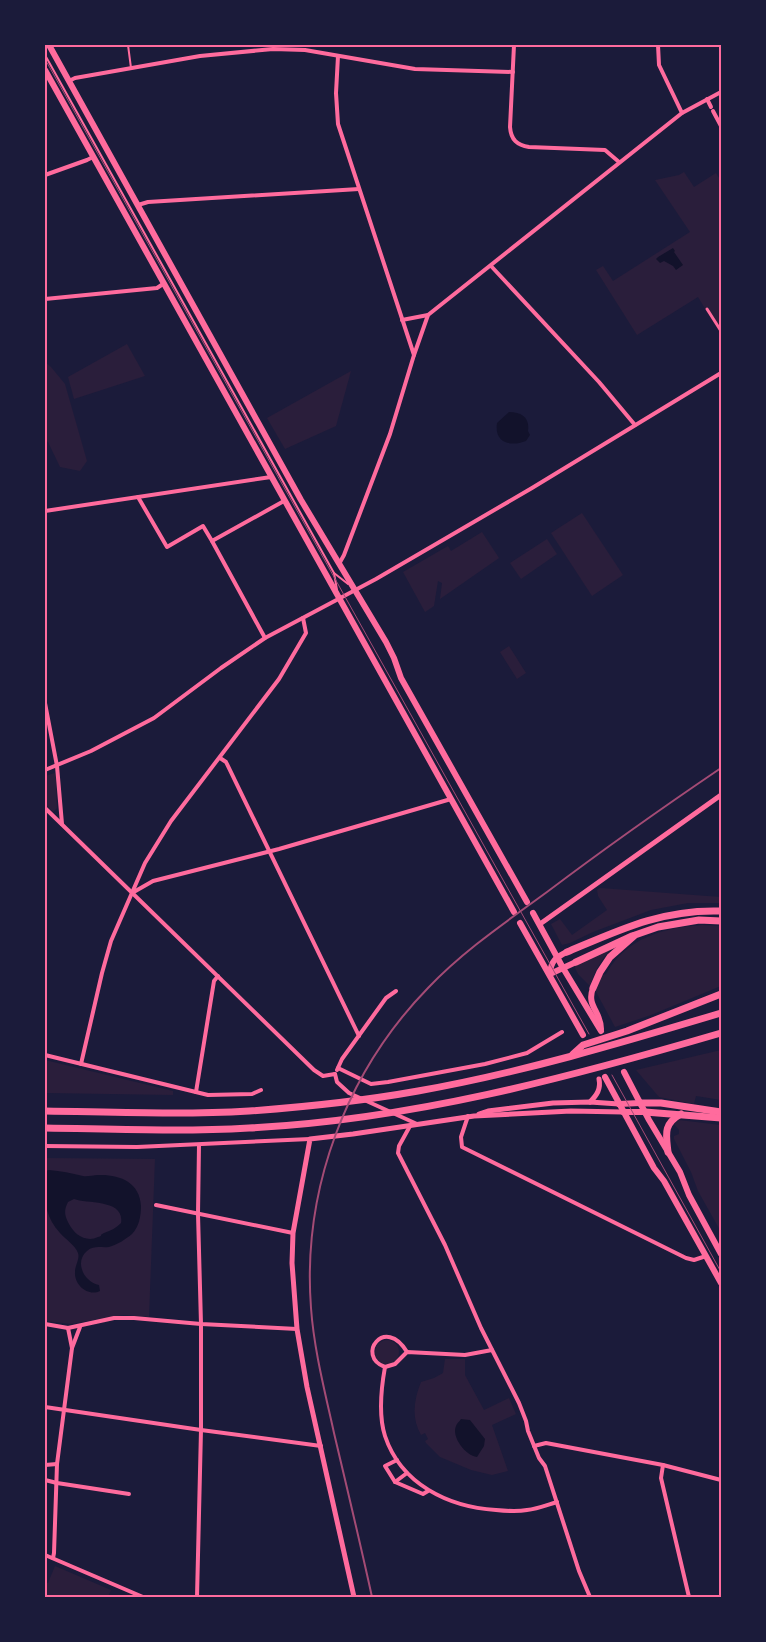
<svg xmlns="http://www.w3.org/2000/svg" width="766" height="1642" viewBox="0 0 766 1642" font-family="Signika,sans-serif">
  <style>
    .green { fill: #2a1e3b }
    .water { fill: #12122b; fill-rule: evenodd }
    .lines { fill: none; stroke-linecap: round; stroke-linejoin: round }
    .service { stroke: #ff6b9d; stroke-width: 2 }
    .pedestrian { stroke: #ff6b9d; stroke-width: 3 }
    .minor { stroke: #ff6b9d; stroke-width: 4 }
    .tertiary { stroke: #ff6b9d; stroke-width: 5 }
    .primary { stroke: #ff6b9d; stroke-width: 6 }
    .motorway { stroke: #ff6b9d; stroke-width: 7 }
    .tram { stroke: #a44b75; stroke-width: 1 }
    .rail { stroke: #a44b75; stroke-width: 2 }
    .neatline { fill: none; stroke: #ff6b9d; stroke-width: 2 }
  </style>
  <rect width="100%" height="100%" fill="#1b1b3a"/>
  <g class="green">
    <path d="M684,172L694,187L716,173L721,181V335L698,297L637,335L596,270L603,266L613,281L690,232L655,180L679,175Z"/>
    <path d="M127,344L145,376L74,399L68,377Z"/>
    <path d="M45,362L51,367L65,384L87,461L80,471L60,467L48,442L45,440Z"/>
    <path d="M351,371L336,426L285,449L267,418Z"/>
    <path d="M582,513L623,575L592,596L551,533Z"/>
    <path d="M482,532L499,558L440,599L442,583L438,581L434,606L425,612L403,572L448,546L451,551Z"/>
    <path d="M547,539L557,554L521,579L510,563Z"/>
    <path d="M509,646L526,673L517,679L500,652Z"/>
    <path d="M55,773L56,779L57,808L53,812L45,804V776Z"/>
    <path d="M600,888L721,897V903H688L651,910L593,932L570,943L562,945L551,924L560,919L572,935L607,910L598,896L597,890Z"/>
    <path d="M702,925L721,926V986L651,1015L615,1027L595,990L601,975L606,974C626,938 663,928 702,925Z"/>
    <path d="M613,947C602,958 595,970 590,986L578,974L574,966Z"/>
    <path d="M721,1050V1100L696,1096L694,1104L659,1097L636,1070Z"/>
    <path d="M45,1060L173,1091V1095L45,1093Z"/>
    <path d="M679,1120L721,1125V1232L698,1191L691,1172L674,1139V1136L679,1134V1130L674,1124Z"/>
    <path d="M45,1158L155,1159L149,1317L124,1315L71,1324L45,1321Z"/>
    <circle cx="387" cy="1352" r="12"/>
    <path d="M445,1359H465V1375L484,1410L509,1398L516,1414L492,1425L508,1471L492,1475L471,1470L440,1457L426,1443L425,1441L428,1439L425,1433L421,1435C411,1418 414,1399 421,1382L434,1378L443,1373Z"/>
    <path d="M55,1566L111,1590L108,1597H45V1583H48Z"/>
  </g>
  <g class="water">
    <path d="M673,248L675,251L674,252L683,265L676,270L673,266L664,261L660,263L656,259L658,257Z"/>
    <path d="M509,412C522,412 530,418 528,431L530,435L526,441C510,447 494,443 497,423Z"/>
    <path d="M49,1170C61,1171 71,1173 83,1176C87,1177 93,1175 98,1175C119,1174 140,1182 141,1206C141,1216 139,1227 132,1234C126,1239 117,1245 109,1247C101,1248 94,1245 87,1251C74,1262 84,1282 99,1285L100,1291C88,1297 74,1285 75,1272C75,1265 80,1259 78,1253C75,1245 65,1239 60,1233C42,1213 45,1195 45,1171ZM74,1199C87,1204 125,1199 121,1223C116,1228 110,1231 104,1233C98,1236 104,1235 98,1237C86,1243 74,1234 69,1224C64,1215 64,1210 68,1202Z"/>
    <path d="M461,1419L470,1420L485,1439L484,1446L477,1457C466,1456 451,1437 456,1426C457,1423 459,1422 461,1419Z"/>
  </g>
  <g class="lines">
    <g class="service">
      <path d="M128,45L131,68"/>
      <path d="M45,55L334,573L337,590"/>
      <path d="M334,573L348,584"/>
    </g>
    <path class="pedestrian" d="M707,309L721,331"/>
    <g class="minor">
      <path d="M514,45L510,127C511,140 517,145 529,147L605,150L619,162"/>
      <path d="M658,45L659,65L682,113"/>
      <path d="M338,56L336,93L338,124L414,355"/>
      <path d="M69,81L75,78L200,56L273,49L305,50L415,69L513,72"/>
      <path d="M707,99L711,107"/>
      <path d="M713,111L721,126"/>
      <path d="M45,175L87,160L93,157"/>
      <path d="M138,205L148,202L359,189"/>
      <path d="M491,266L599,382L635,425"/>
      <path d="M45,299L157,288L163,284"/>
      <path d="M402,320L428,315"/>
      <path d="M138,497L167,547L203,526L212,541L284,501"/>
      <path d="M45,511L271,477"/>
      <path d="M212,541L265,638"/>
      <path d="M339,564L344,555L390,434L414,355L428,315L682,113L721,92"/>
      <path d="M45,703L57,766L62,824"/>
      <path d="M220,758L226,762L359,1036"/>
      <path d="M45,770L91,751L154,718L221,668L265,638L376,579L532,488L721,373"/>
      <path d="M45,808L314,1070L323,1076L335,1074"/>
      <path d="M132,893L153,881L279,849L451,799"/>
      <path d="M45,1055L208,1095L252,1094L261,1090"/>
      <path d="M81,1064L102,973L111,941L145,863L171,821L279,679L306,633L303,618"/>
      <path d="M338,1068L371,1084L388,1082L485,1064L527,1053L562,1032"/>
      <path d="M337,1070L342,1059L386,998L396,991"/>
      <path d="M335,1074L337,1082L349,1093L417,1124"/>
      <path d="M196,1092L214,981L218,976"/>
      <path d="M468,1116L461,1137L462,1147L686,1258L694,1260L706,1256"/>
      <path d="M410,1126L399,1146L398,1153L445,1245L481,1328L519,1403L526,1421L528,1431L539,1458L545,1466L579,1571L590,1597"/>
      <path d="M45,1146L137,1147L310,1139"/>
      <path d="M156,1205L293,1233"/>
      <path d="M45,1324L68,1328L114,1318H134L201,1324L297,1329"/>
      <path d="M72,1348L80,1327"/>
      <path d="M492,1350L465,1355L407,1352L395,1364L385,1367C381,1389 378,1414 385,1436C401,1484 448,1507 496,1510C506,1511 516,1512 527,1510C537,1509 547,1505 557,1502"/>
      <path d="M385,1367C355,1356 385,1315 407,1352"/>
      <path d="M45,1407L201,1430L321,1446"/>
      <path d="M534,1446L546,1443L663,1465L721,1480"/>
      <path d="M397,1460L385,1466L395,1482L423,1494L428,1491"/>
      <path d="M45,1465L57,1464"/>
      <path d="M663,1465L661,1478L689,1597"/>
      <path d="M45,1480L57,1483L129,1494"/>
      <path d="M395,1482L407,1473"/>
      <path d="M45,1555L143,1597"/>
      <path d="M53,1558L54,1553L57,1464L72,1348L68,1328"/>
      <path d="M197,1597L201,1430V1324L198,1214L199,1145"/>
    </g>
    <g class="tertiary">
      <path d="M540,924L721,795"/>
      <path d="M590,1102C597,1095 601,1089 599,1079"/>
      <path d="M479,1114L488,1111L553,1103L590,1102L619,1104"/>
      <path d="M354,1597L307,1387L297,1329L292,1263L293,1233L310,1139L353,1134L474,1116L571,1111L623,1112"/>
    </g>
    <g class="primary">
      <path d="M49,45L301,500L386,642L394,658L401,678L527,902"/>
      <path d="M45,70L514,912"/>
      <path d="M533,913L563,968L601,1031"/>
      <path d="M520,923L583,1035"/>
      <path d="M550,973C551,961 556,957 567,952"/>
      <path d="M550,974L576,962"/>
      <path d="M593,988C586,1006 601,1011 601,1029"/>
      <path d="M624,1072L649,1120L680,1172L689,1195L721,1254"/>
      <path d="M605,1077L654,1168L664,1181L721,1283"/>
      <path d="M619,1104L640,1103"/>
      <path d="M623,1112H645"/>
    </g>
    <g class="motorway">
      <path d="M567,952C619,930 662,909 721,911"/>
      <path d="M576,962L632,936"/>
      <path d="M593,988L600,972L610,957L635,935L658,927L699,920L721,921"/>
      <path d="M573,1054L583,1045L627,1031L721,994"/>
      <path d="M640,1103H661L721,1112"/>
      <path d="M45,1111C113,1112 181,1115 249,1111C305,1107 362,1101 418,1091C520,1073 621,1043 721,1013"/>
      <path d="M645,1112L721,1118"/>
      <path d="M45,1128C113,1129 181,1132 249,1128C410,1120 567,1078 721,1033"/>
      <path d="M668,1152C666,1134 663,1124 681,1114"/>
    </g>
    <g class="tram">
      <path d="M45,59L589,1034"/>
      <path d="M612,1075L721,1272"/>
    </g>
    <path class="rail" d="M372,1597C360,1542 347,1488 334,1433C325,1392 314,1350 311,1308C302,1190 346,1072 428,988C463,951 506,922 547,892C604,849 662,808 721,768"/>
  </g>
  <rect width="766" height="1642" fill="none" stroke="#1b1b3a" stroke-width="92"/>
  <rect x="46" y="46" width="674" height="1550" class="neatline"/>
</svg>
